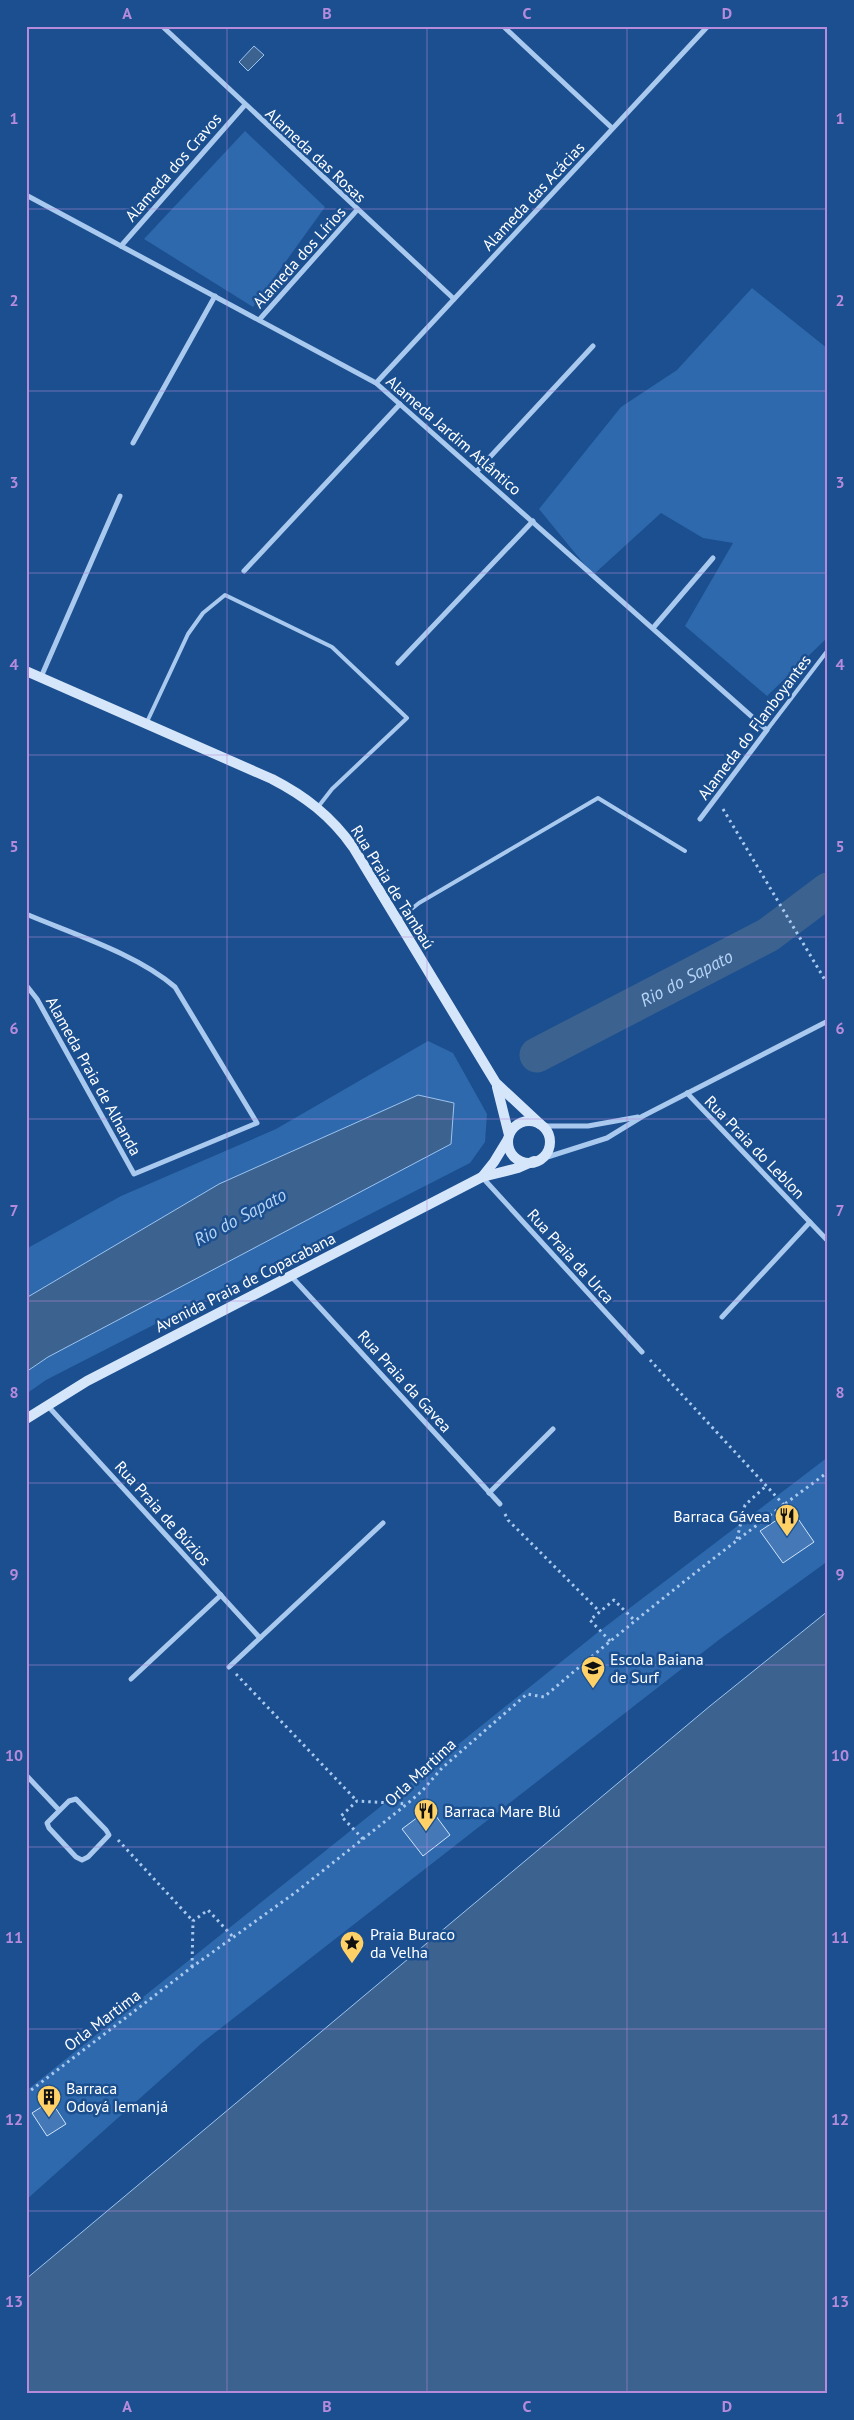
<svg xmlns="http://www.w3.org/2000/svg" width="854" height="2420" viewBox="0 0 854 2420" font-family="'PT Sans',sans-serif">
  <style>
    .green { fill: #2e69ad }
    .water { fill: #3c6290; stroke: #9cc4f0 }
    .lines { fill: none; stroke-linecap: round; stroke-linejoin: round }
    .river { stroke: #3c6290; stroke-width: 35 }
    .building { fill: #4478b7; stroke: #cfe3fa }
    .path { stroke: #a9c9ee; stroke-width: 3; stroke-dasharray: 2.5 4; stroke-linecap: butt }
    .lane { stroke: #a9c9ee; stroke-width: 4 }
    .street { stroke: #a9c9ee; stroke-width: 5 }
    .secondary { stroke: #d6e6fa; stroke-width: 10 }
    .grid { fill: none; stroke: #b68bdc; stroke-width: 1; stroke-opacity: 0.55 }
    .labels { text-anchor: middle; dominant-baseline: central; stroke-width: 5; stroke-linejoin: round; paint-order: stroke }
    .street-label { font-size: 16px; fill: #fff; stroke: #1b4f8f }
    .poi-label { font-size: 16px; fill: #fff; stroke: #1b4f8f; text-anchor: start }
    .water-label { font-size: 18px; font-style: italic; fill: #b5d3f5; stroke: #1b4f8f }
    .neatline { fill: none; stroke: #b68bdc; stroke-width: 2 }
    .grid-label { font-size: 16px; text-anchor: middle; font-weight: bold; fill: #b68bdc }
  </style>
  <rect width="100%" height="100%" fill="#1b4f8f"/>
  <g class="green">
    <path d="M245,131L325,207L253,307L144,239Z"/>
    <path d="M752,288L828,349V637L767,696L685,626L733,543L703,538L661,513L593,575L539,509L621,407L677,370Z"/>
    <path d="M428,1041L453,1053L487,1114L485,1142L470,1163L46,1380L26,1394V1249L121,1196L276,1129Z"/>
    <path d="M828,1457V1561L720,1639L203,2042L26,2200V2091L597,1633Z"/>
  </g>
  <g class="water">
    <path d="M254,46L264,55L248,71L239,62Z"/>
    <path d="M418,1095L454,1103L451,1144L48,1357L26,1372V1298L219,1184Z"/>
    <path d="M828,1611V2394H26V2279L710,1706Z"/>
  </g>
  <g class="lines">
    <path class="river" id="s1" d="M537,1055L768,935L828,890"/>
  </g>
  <g class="building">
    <path d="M792,1510L814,1542L783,1563L760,1531Z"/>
    <path d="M430,1808L450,1835L423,1856L402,1829Z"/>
    <path d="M51,2101L66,2124L47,2136L32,2113Z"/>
  </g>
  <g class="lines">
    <g class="path">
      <path d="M723,809L828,985"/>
      <path d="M650,1360L784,1505"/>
      <path d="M505,1514L508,1520L600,1612"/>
      <path d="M737,1539L745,1505L766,1486"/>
      <path d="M610,1641L590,1620L614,1600L635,1621"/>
      <path d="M236,1674L357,1801"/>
      <path d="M363,1839L341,1816L357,1801L407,1804"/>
      <path d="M118,1840L193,1921"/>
      <path d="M192,1967L193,1921L208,1910L234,1938"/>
      <path d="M26,2094L192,1967L296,1892L407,1804L422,1791L442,1768L527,1694L544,1697C636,1618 730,1544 828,1472"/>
    </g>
    <g class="lane">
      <path d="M146,724L188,634L203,613L225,595L332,647L407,718L332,789L318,807"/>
      <path d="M767,730L828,650"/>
      <path d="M399,919L419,903L598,798L685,851"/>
    </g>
    <g class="street">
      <path d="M162,26L454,299"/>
      <path d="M503,26L612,128"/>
      <path d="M26,195L376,383L767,730L700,819"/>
      <path d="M121,246L244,106"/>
      <path d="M259,320L357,210"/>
      <path d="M376,383L708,26"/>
      <path d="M133,443L215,296"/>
      <path d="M477,471L593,346"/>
      <path d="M244,571L400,404"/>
      <path d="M653,628L713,558"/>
      <path d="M398,663L533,521"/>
      <path d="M41,677L120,496"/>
      <path d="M26,914C73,934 137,954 175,987L257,1123L134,1174L37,999L26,985"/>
      <path d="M687,1093L827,1240"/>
      <path d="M543,1126H588L638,1117"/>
      <path d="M538,1160L607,1138L643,1116L828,1021"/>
      <path d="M482,1177L642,1352"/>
      <path d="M290,1275L500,1504"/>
      <path d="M722,1317L810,1222"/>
      <path d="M47,1405L260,1638"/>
      <path d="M489,1493L553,1429"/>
      <path d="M229,1667L383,1523"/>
      <path d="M131,1679L221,1595"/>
      <path d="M26,1775L59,1810"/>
      <path d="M76,1799L106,1830L109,1835L88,1857L82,1860L76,1857L49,1828L47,1823L69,1801Z"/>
    </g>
    <g class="secondary">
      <path d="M26,671L272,779C305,796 331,816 353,847L496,1083L540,1124"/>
      <path d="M497,1087L509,1135"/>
      <circle cx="529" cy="1142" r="21"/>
      <path d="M482,1177L494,1162L508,1139"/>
      <path d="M26,1419L87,1381L482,1177L518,1168L534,1161"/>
    </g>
  </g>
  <path class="grid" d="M227,26V2394M427,26V2394M627,26V2394M26,209H828M26,391H828M26,573H828M26,755H828M26,937H828M26,1119H828M26,1301H828M26,1483H828M26,1665H828M26,1847H828M26,2029H828M26,2211H828"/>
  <defs>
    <symbol id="restaurant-pin" viewBox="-11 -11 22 30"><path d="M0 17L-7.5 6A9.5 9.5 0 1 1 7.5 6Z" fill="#ffd166" stroke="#1b4f8f"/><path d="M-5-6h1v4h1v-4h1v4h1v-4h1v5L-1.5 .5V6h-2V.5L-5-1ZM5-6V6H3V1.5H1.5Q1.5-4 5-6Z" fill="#111"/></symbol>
    <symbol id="school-pin" viewBox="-11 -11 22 30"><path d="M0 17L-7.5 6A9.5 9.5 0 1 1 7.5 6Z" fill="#ffd166" stroke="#1b4f8f"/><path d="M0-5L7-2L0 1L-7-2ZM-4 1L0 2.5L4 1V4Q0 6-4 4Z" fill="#111"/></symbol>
    <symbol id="sight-pin" viewBox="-11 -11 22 30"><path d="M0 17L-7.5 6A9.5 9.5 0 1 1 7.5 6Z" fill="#ffd166" stroke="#1b4f8f"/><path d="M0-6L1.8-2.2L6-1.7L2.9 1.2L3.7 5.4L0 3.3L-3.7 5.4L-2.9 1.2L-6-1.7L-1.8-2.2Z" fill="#111"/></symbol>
    <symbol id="building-pin" viewBox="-11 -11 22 30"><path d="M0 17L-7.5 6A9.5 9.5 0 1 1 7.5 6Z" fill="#ffd166" stroke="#1b4f8f"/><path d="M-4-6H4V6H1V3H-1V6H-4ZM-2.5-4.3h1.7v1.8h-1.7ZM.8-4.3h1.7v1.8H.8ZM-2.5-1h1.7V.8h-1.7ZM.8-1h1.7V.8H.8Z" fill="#111"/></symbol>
  </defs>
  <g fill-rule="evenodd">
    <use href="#restaurant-pin" x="773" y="1502" width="28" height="38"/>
    <use href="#school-pin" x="579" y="1654" width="28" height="38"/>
    <use href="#restaurant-pin" x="412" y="1797" width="28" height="38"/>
    <use href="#sight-pin" x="338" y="1929" width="28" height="38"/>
    <use href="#building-pin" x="35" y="2083" width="28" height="38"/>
  </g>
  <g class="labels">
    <g class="street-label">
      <text transform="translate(316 155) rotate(43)">Alameda das Rosas</text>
      <text transform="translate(173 167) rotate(-49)">Alameda dos Cravos</text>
      <text transform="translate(533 196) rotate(-47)">Alameda das Acácias</text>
      <text transform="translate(299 257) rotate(-48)">Alameda dos Lírios</text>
      <text transform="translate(454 435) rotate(41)">Alameda Jardim Atlântico</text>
      <text transform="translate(754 727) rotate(-53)">Alameda do Flanboyantes</text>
      <text transform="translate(393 887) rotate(58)">Rua Praia de Tambaú</text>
      <text transform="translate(94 1076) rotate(61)">Alameda Praia de Alhanda</text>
      <text transform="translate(755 1147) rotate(46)">Rua Praia do Leblon</text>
      <text transform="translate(571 1256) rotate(48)">Rua Praia da Urca</text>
      <text transform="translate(245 1282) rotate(-27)">Avenida Praia de Copacabana</text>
      <text transform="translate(405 1381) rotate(48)">Rua Praia da Gavea</text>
      <text transform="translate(163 1513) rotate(48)">Rua Praia de Búzios</text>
      <text transform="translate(420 1772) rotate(-43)">Orla Martima</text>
      <text transform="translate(102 2020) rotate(-37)">Orla Martima</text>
    </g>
    <g class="poi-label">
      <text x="770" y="1516" text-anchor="end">Barraca Gávea</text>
      <text x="610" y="1659">Escola Baiana<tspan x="610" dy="18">de Surf</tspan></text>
      <text x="444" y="1811">Barraca Mare Blú</text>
      <text x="370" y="1934">Praia Buraco<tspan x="370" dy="18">da Velha</tspan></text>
      <text x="66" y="2088">Barraca<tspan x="66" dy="18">Odoyá Iemanjá</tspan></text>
    </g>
    <g class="water-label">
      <text stroke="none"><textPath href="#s1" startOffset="168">Rio do Sapato</textPath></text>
      <text transform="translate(240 1217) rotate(-28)">Rio do Sapato</text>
    </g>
  </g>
  <rect width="854" height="2420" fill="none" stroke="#1b4f8f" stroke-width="55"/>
  <rect x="28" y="28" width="798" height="2364" class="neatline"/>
  <g class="grid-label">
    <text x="127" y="19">A</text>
    <text x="327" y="19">B</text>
    <text x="527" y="19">C</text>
    <text x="727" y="19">D</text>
    <text x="14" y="124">1</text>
    <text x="840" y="124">1</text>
    <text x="14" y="306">2</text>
    <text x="840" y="306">2</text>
    <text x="14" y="488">3</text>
    <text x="840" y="488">3</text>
    <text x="14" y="670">4</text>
    <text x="840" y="670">4</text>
    <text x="14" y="852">5</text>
    <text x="840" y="852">5</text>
    <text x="14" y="1034">6</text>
    <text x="840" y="1034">6</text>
    <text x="14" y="1216">7</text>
    <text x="840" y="1216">7</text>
    <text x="14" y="1398">8</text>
    <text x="840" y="1398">8</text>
    <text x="14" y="1580">9</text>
    <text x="840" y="1580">9</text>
    <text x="14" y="1761">10</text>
    <text x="840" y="1761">10</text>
    <text x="14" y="1943">11</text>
    <text x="840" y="1943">11</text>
    <text x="14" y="2125">12</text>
    <text x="840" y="2125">12</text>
    <text x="14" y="2307">13</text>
    <text x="840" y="2307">13</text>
    <text x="127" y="2412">A</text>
    <text x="327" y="2412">B</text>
    <text x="527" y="2412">C</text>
    <text x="727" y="2412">D</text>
  </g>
</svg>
